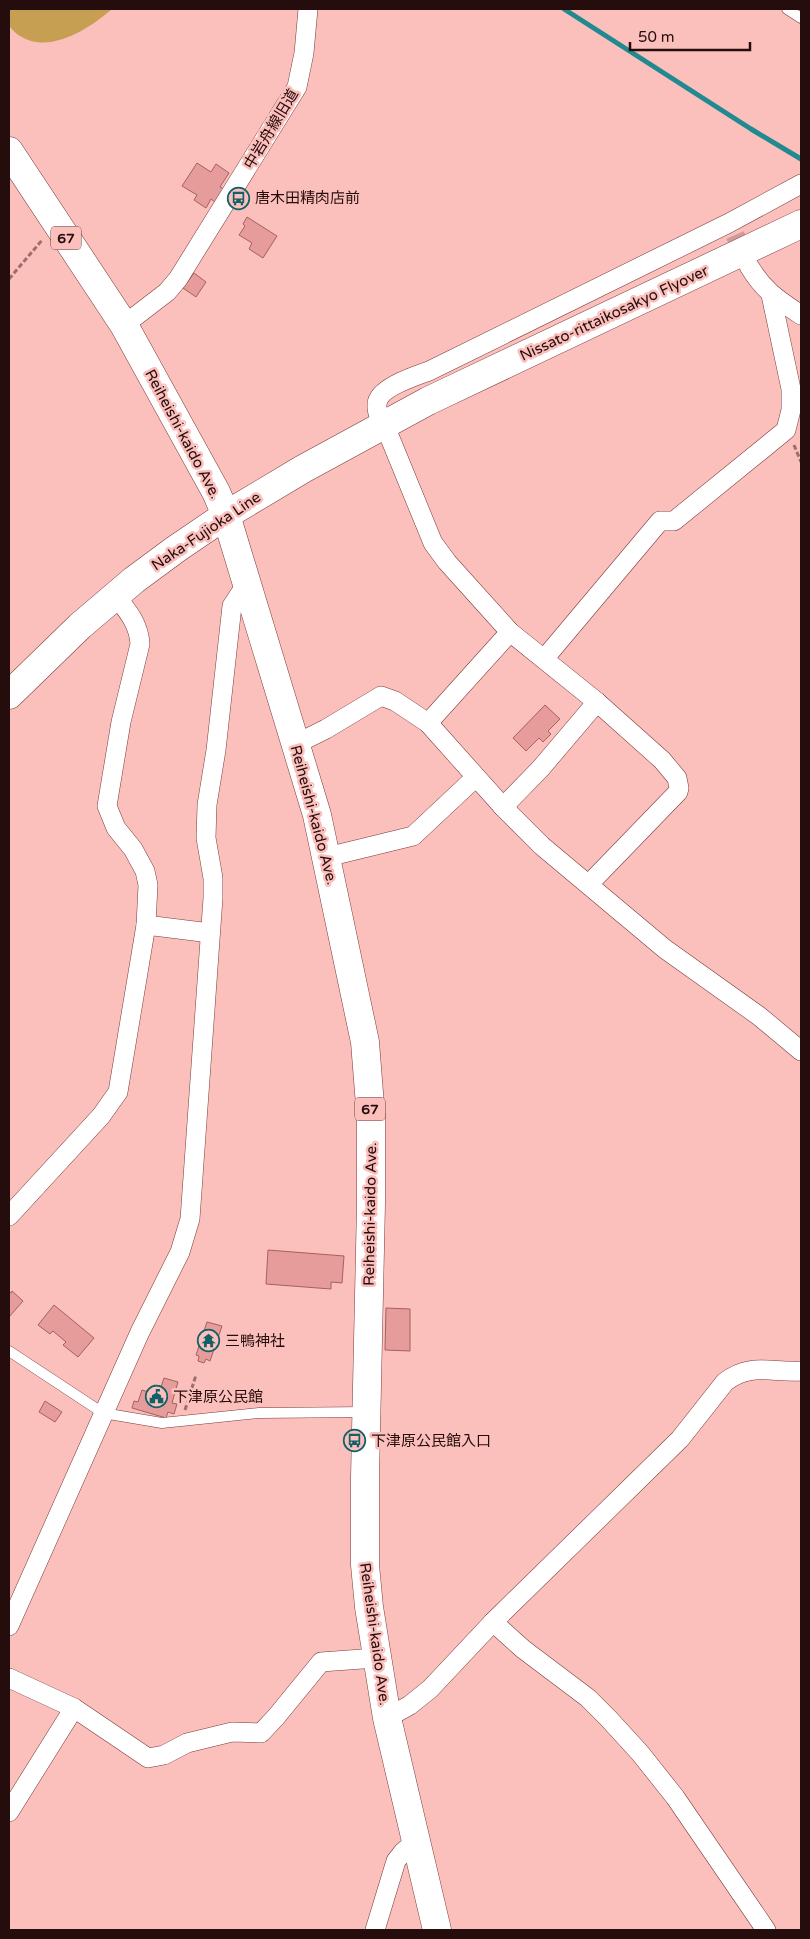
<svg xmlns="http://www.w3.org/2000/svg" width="810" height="1939" viewBox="0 0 810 1939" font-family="'Varela Round','Noto Sans JP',sans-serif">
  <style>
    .green { fill: #c79f53 }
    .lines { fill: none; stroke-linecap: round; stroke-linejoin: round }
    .stream { stroke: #218a91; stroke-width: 5 }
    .building { fill: #e59c9a; stroke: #a46160 }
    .street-tunnel { stroke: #d09b99; stroke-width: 19; stroke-dasharray: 19 9; stroke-linecap: butt }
    .lane-casing { stroke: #793b3a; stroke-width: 11 }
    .street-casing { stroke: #793b3a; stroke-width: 20 }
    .secondary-casing { stroke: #793b3a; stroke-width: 29 }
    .primary-casing { stroke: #793b3a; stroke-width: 29 }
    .path { stroke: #9c6f6e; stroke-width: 3; stroke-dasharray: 5 2.5; stroke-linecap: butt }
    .lane { stroke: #fff; stroke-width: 10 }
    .street { stroke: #fff; stroke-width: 19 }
    .secondary { stroke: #fff; stroke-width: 28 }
    .primary { stroke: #fff; stroke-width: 28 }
    .labels { text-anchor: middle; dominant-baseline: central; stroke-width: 5; stroke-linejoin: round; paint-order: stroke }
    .shield { fill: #fbbfbc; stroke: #664242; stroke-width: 1 }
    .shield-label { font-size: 14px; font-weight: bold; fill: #260d0d }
    .street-label { font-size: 15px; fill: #260d0d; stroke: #fbbfbc }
    .poi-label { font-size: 15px; fill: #260d0d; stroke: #fbbfbc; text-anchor: start }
  </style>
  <rect width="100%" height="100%" fill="#fbbfbc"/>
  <path class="green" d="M9,9H112C90,28 50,55 20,36C16,34 12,29 9,26Z"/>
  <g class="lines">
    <path class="stream" d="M564,9L751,129L801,159"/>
  </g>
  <g class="building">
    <path d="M197,163L211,172L216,164L229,173L220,187L224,189L215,202L211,199L206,208L194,200L197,195L182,186Z"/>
    <path d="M247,217L277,236L263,258L249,249L252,243L239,235L245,226L243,224Z"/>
    <path d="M194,273L206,282L196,297L183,288Z"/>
    <path d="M545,705L560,719L548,731L551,734L543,742L539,738L526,751L513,738Z"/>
    <path d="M268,1250L344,1256L342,1283L331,1282V1289L266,1284Z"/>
    <path d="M12,1291L23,1301L9,1317V1292L11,1293Z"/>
    <path d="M54,1305L94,1338L78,1357L63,1345L66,1342L53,1331L50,1334L38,1325Z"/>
    <path d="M386,1308L410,1309V1351L385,1350Z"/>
    <path d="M207,1322L222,1326L210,1361L206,1359L204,1363L198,1361L199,1356L196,1355Z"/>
    <path d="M164,1378L178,1382L172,1403L177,1404L174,1414L168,1412L166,1418L132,1408L134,1401L138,1402L142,1390L152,1393L154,1385L161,1387Z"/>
    <path d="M45,1401L62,1412L55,1422L39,1412Z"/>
  </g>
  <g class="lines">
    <path class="street-tunnel" d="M735,235L747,262"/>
    <defs>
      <g id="lane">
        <path d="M787,9L801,18"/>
        <path d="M9,1351L103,1413L162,1423L259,1413L366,1412"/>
      </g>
      <g id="street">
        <path d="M749,266C764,291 777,299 801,315"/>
        <path d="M124,325L167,292L178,279L297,87L304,53L308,9"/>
        <path d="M544,659L660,521H674L786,430L791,410V389L771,295"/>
        <path d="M428,723L510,632"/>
        <path d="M296,744L326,729L381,696L395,701L428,723L503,807L542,846L665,949L759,1016L801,1051"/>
        <path d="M503,807L541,768L597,702"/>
        <path d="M327,857L413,836L476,777"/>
        <path d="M589,884L678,792L679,788L677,778L662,760L597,702L510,632L447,562L433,543L390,438C385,429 376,415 377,404C378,388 415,376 429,371L729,223L801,184"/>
        <path d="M146,925L210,933"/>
        <path d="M9,1216L101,1116L118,1092L146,925L148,885L145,871L133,849L116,828L107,806L121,722L140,644C139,624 127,610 115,595"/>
        <path d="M493,1622L523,1649L588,1698L608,1718L640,1753L675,1797L766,1930"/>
        <path d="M9,1626L140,1332L180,1252L190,1219L213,898V878L206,838L207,805L216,750L232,606L247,583"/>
        <path d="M9,1678L74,1708L148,1758L164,1755L187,1743L232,1732L261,1733L276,1717L321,1662L376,1658"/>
        <path d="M387,1718L410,1705L430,1689L493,1622L680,1439L725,1382C750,1362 772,1373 801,1371"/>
        <path d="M9,1812L74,1708"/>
        <path d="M375,1930L396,1861L403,1852L416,1841"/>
      </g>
      <path id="secondary" d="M9,695L80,626L134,580L176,549L226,515L303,469L428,401L801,224"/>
      <path id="primary" d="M9,151L124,325L216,492L226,515L317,815L365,1042L371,1118V1204L365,1477V1565L369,1607L387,1718L437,1930"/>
    </defs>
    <use href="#lane" class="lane-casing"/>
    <use href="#street" class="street-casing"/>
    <use href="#secondary" class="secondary-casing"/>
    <use href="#primary" class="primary-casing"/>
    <g class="path">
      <path d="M9,279L43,239"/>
      <path d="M794,445L801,462"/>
      <path d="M185,1410L196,1375"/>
    </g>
    <use href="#lane" class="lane"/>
    <use href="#street" class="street"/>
    <use href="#secondary" class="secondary"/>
    <use href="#primary" class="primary"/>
  </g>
  <defs>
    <symbol id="bus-ring" viewBox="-11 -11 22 22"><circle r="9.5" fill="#fbbfbc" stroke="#116167" stroke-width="1.5"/><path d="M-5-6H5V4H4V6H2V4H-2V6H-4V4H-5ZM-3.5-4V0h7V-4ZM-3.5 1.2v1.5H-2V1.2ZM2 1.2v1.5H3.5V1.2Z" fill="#116167"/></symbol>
    <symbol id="temple-ring" viewBox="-11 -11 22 22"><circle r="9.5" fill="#fbbfbc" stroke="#116167" stroke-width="1.5"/><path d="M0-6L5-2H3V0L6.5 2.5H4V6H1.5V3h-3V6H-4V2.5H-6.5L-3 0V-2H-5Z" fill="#116167"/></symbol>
    <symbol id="civic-ring" viewBox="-11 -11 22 22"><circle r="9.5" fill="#fbbfbc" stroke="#116167" stroke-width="1.5"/><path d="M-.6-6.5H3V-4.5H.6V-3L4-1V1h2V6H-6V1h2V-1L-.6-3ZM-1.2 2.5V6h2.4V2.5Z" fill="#116167"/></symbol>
  </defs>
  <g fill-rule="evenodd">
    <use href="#bus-ring" x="226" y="186" width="25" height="25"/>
    <use href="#temple-ring" x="196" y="1328" width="25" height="25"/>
    <use href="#civic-ring" x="144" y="1384" width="25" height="25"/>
    <use href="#bus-ring" x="342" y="1428" width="25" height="25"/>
  </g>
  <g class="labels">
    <g class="shield">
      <rect x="51" y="226.5" width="30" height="23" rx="4"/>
      <rect x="355" y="1097.5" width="30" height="23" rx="4"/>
    </g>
    <g class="shield-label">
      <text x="66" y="238">67</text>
      <text x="370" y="1109">67</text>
    </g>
    <g class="street-label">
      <text transform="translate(271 129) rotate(-59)">中岩舟線旧道</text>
      <text transform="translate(614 313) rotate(-25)">Nissato-rittaikosakyo Flyover</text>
      <text transform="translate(183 434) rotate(62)">Reiheishi-kaido Ave.</text>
      <text transform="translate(206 531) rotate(-34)">Naka-Fujioka Line</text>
      <text transform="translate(314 815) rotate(75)">Reiheishi-kaido Ave.</text>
      <text transform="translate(370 1214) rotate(-89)">Reiheishi-kaido Ave.</text>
      <text transform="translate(375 1634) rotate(82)">Reiheishi-kaido Ave.</text>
    </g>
    <g class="poi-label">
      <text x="255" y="198">唐木田精肉店前</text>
      <text x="225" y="1341">三鴨神社</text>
      <text x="173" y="1397">下津原公民館</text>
      <text x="371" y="1441">下津原公民館入口</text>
    </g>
  </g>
  <rect width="810" height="1939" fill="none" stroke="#260d0d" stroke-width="20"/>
  <path d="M630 42v8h120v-8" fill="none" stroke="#260d0d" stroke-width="2.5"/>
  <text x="638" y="42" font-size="15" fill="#260d0d" stroke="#fbbfbc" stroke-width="4" paint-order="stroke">50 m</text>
</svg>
